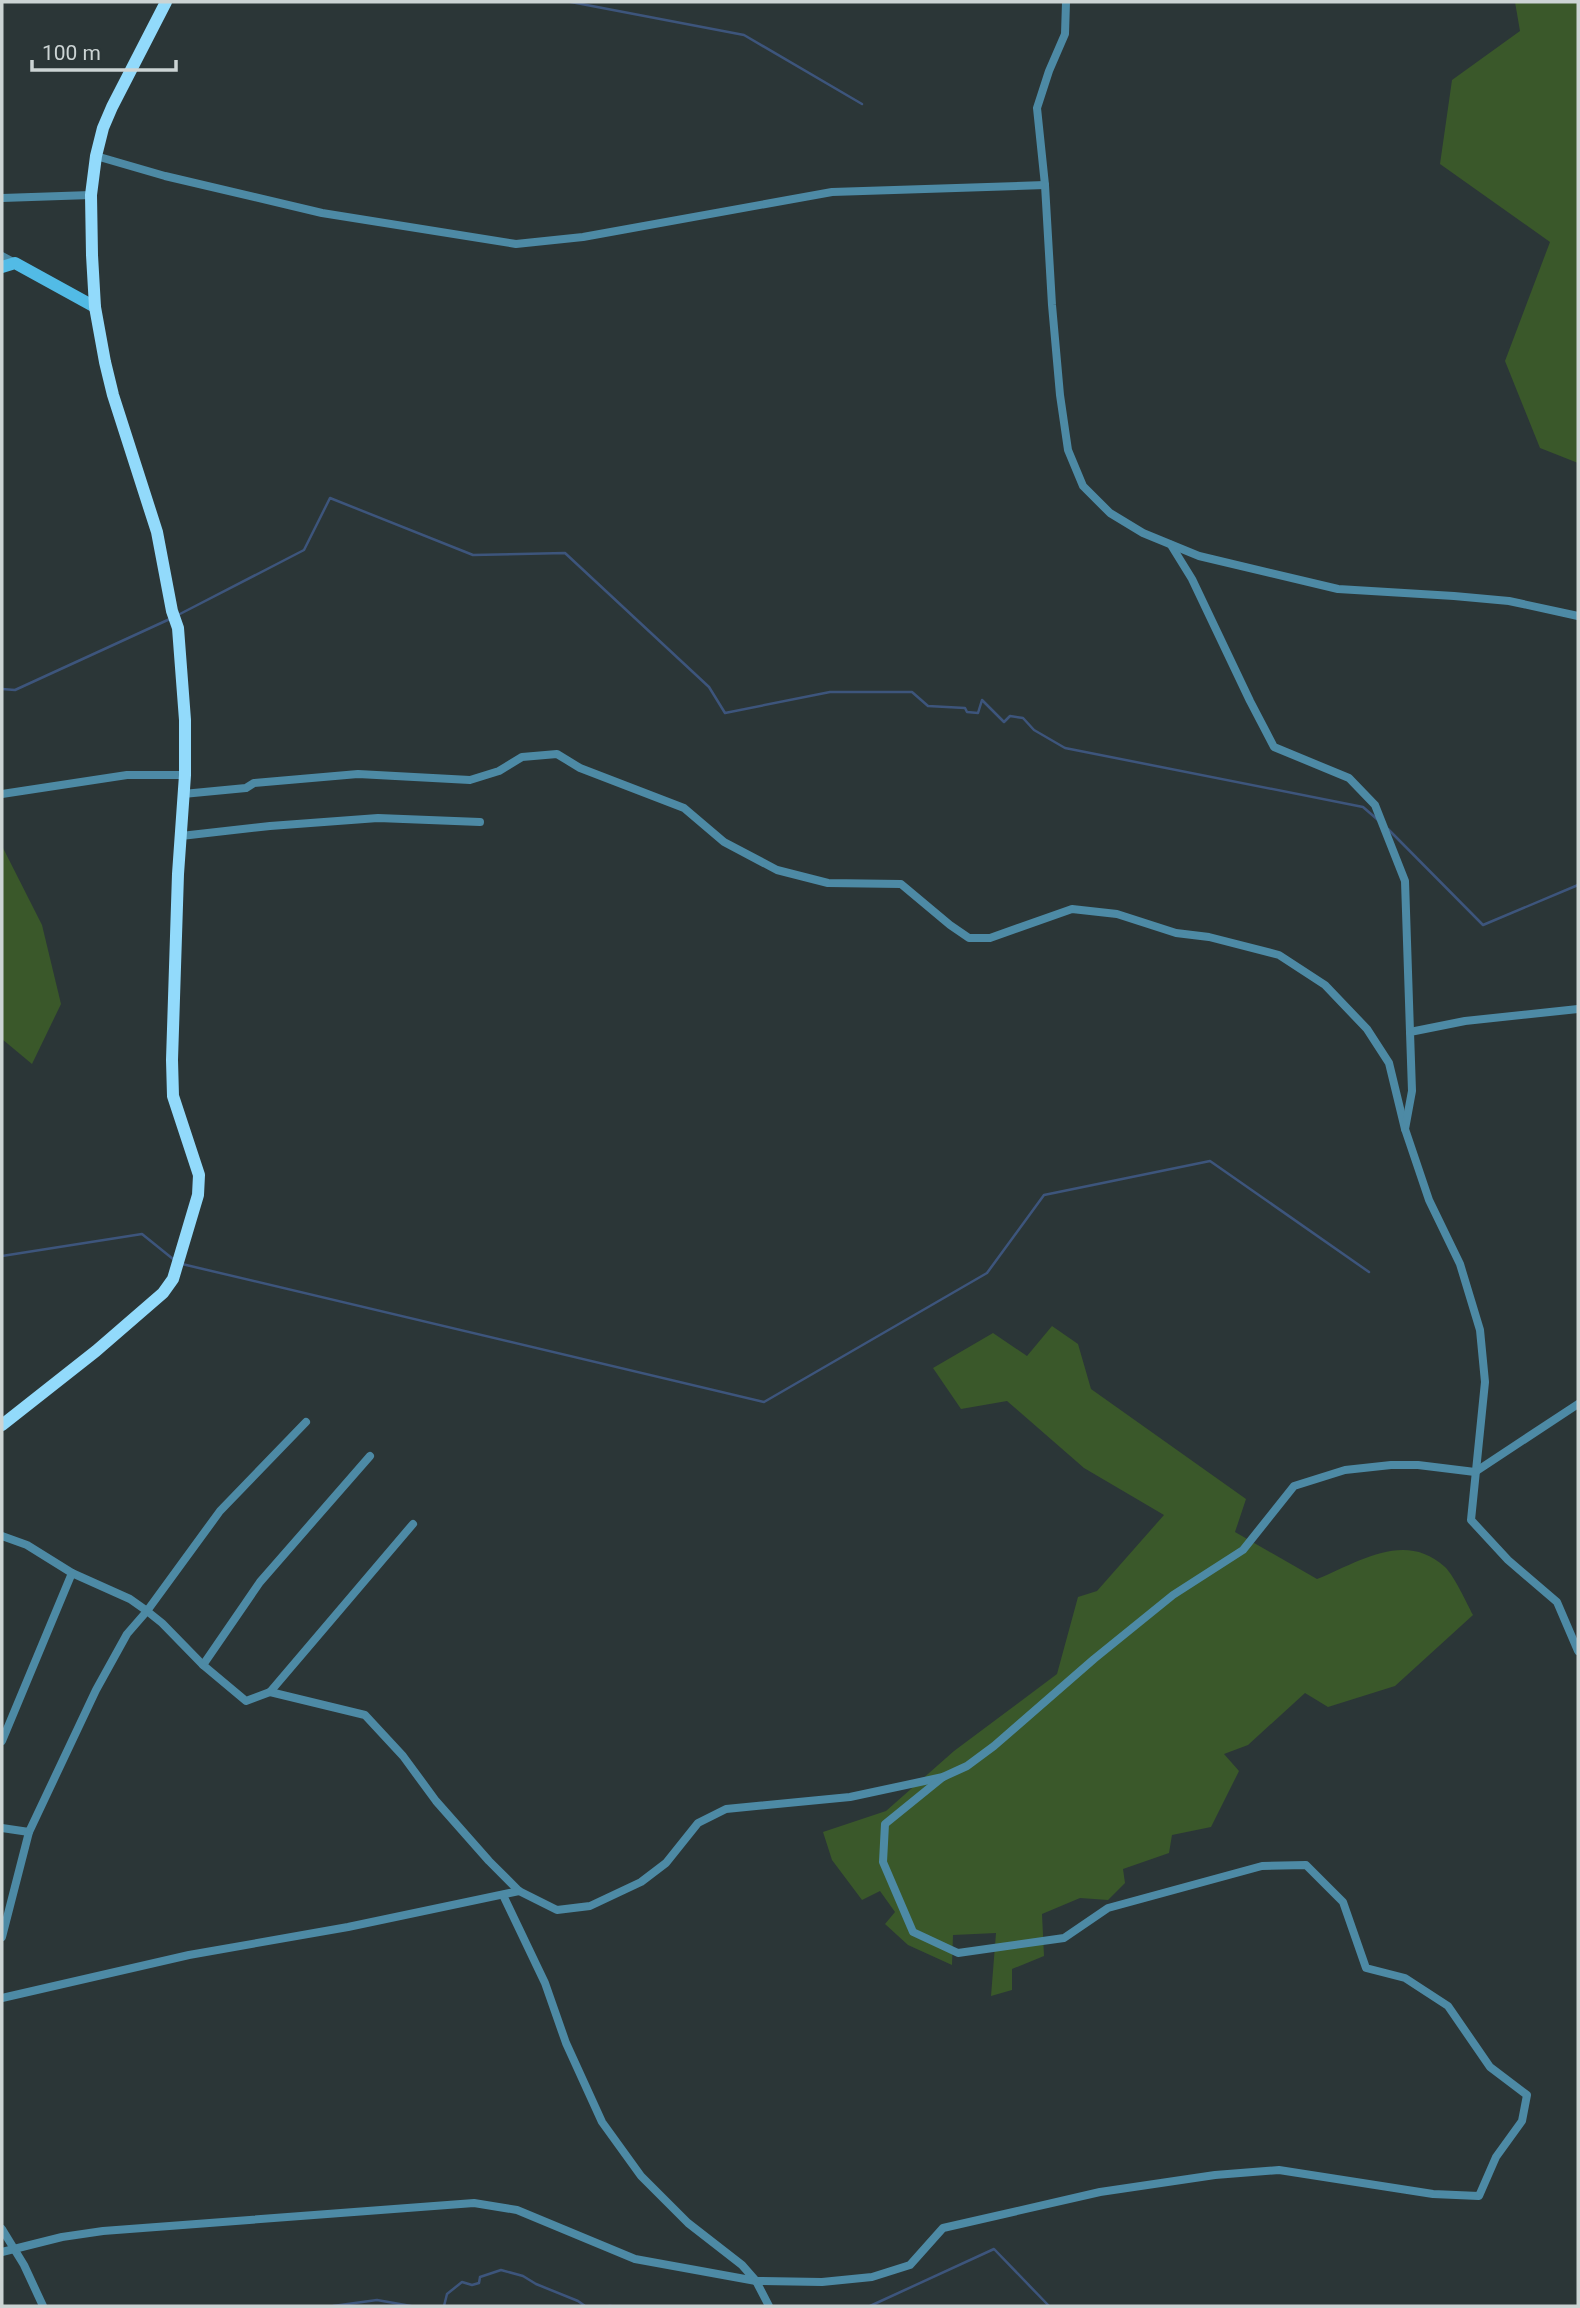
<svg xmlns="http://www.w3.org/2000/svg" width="1580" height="2308" viewBox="0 0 1580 2308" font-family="Roboto,sans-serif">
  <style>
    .green { fill: #3a582a }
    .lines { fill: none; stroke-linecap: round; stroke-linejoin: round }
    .stream { stroke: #3d557c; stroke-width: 2.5 }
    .street { stroke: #4d8aa5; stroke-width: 8 }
    .secondary { stroke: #52bbe6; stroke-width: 12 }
    .primary { stroke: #92dafb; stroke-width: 12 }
  </style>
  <rect width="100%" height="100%" fill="#2b3637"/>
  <g class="green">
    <path d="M1515,2H1578V463L1540,448L1505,361L1550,242L1440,164L1452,80L1520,31Z"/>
    <path d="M2,846L42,925L61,1004L32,1064L2,1039Z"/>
    <path d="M1052,1326L1078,1344L1091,1389L1246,1499L1235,1532L1317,1579C1359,1562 1405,1530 1445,1567C1455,1577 1466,1602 1473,1615L1395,1686L1328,1707L1305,1693L1248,1745L1224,1754L1239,1771L1211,1827L1172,1835L1169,1853L1123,1869L1125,1883L1108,1900L1080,1898L1042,1914L1044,1956L1012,1969V1990L991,1996L996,1933L953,1935L952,1965L908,1945L885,1924L895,1912L880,1891L862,1900L832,1860L823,1832L886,1811L954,1751L1057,1674L1078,1597L1097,1591L1164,1515L1084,1468L1007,1401L961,1409L933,1368L993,1333L1027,1356Z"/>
  </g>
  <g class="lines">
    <g class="stream">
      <path d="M571,2L744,35L862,104"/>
      <path d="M178,615L304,550L330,498L473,555L565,553L709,687L725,713L830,692H912L928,706L965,708L967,712L978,713L982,700L1004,722L1010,716L1023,718L1034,730L1065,748L1363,807L1378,820"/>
      <path d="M2,689L15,690L172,618"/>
      <path d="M1388,829L1483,925L1578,885"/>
      <path d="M2,1256L142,1234L173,1259"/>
      <path d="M182,1264L764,1402L987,1273L1044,1195L1210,1161L1369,1272"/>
      <path d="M333,2306L377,2300L411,2306"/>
      <path d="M444,2306L447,2294L462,2282L472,2285L479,2283L480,2277L501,2270L523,2276L536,2284L578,2301L585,2306"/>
      <path d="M609,2306H611"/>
      <path d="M870,2306L994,2249L1049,2306"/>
    </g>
    <g class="street">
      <path d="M1066,2L1065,34L1049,71L1037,108L1045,185L1052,305L1060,395L1068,450L1083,486L1110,513L1143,533L1199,556L1338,589L1454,596L1509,601L1578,616"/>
      <path d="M96,156L165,176L322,213L516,244L583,237L832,192L1045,185"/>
      <path d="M2,198L91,195"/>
      <path d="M2,256L15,263"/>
      <path d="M1171,545L1192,579L1250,701L1274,747L1349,778L1375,805L1405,881L1410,1032"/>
      <path d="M2,794L127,775H185"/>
      <path d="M183,794L246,788L254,783L358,774L470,780L499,771L522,757L557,754L580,768L684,808L724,842L777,870L828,883L901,884L950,925L969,938H990L1072,909L1117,914L1176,933L1209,937L1279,955L1325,985L1367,1029L1389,1063L1405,1129"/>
      <path d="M181,836L270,826L378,818L480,822"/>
      <path d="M1578,1009L1465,1021L1410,1032L1412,1091L1405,1129L1429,1200L1460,1264L1480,1330L1485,1382L1471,1520L1508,1560L1557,1602L1578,1651"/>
      <path d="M2,1536L27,1545L72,1573L130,1599L147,1611L162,1623L203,1665L246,1701L270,1692L413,1524"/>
      <path d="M203,1665L260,1582L370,1456"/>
      <path d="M270,1692L365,1715L403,1756L436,1801L489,1861L519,1891L557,1910L590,1906L641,1882L666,1863L698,1823L726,1809L850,1797L943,1777L967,1766L994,1746L1094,1659L1173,1595L1243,1550L1294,1486L1345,1470L1391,1465H1418L1475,1472L1578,1404"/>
      <path d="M2,1741L72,1573"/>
      <path d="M2,1828L29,1832L96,1690L127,1634L147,1611L220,1511L306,1422"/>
      <path d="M503,1895L545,1983L566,2043L602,2122L641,2176L688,2223L742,2265L756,2281L769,2306"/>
      <path d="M2,1937L29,1832"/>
      <path d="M2,1998L189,1955L348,1927L519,1891"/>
      <path d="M2,2229L24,2265L43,2306"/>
      <path d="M2,2252L62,2237L103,2231L474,2203L517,2210L635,2259L756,2281L822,2282L872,2277L910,2265L943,2228L1100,2192L1215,2175L1279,2170L1433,2194L1479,2196L1496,2157L1522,2121L1527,2095L1490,2067L1448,2006L1405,1978L1366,1968L1343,1902L1306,1865L1262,1866L1108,1908L1064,1938L958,1953L913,1932L883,1862L885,1824L943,1777"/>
    </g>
    <path class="secondary" d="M2,267L15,263L95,307"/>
    <path class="primary" d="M2,1425L96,1351L163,1293L173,1279L198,1195L199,1175L173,1096L172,1060L178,874L185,775V720L178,628L172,611L157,532L113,395L105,362L95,307L92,255L91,195L96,156L103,128L112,107L166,2"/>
  </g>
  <rect width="1580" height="2308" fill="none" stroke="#ccd4d4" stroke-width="7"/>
  <path d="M32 60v10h144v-10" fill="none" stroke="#ccd4d4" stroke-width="3.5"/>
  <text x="42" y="60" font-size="21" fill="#ccd4d4" stroke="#2b3637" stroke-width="5" paint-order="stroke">100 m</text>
</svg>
